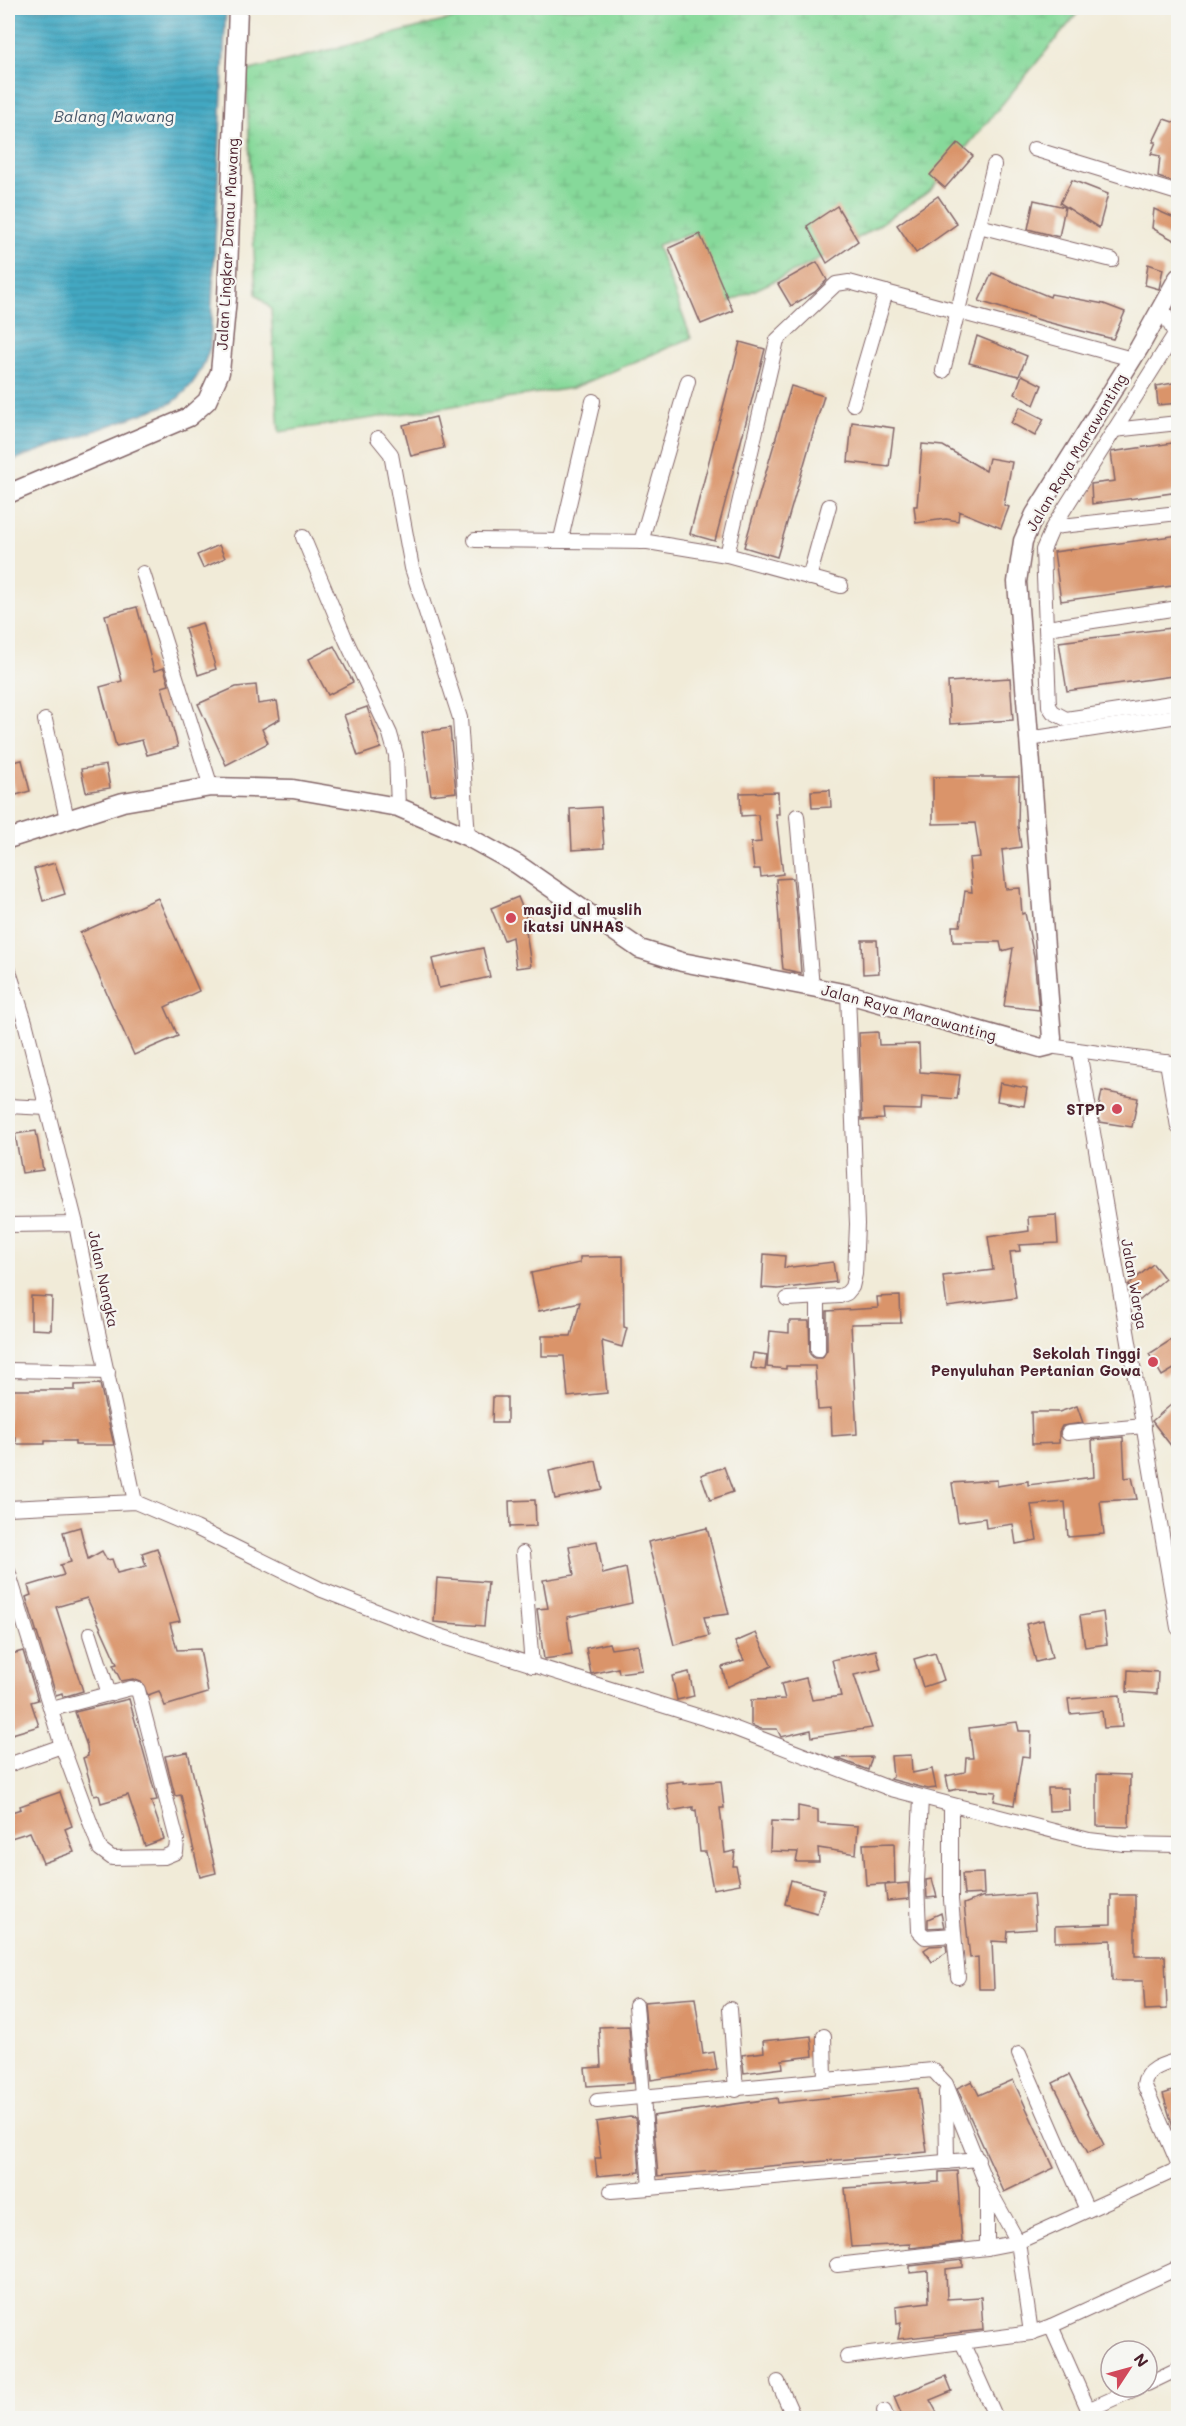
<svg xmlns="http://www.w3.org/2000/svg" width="1186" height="2426" viewBox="0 0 1186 2426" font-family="Mali,sans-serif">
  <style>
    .wetland { fill: url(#wetland-marsh); stroke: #687c62; stroke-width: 1.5 }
    .water { fill: url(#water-rules); stroke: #466477; stroke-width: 1.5 }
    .building { fill: #da946a }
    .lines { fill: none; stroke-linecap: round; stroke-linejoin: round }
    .minor-casing { stroke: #846668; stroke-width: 16 }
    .tertiary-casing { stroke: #846668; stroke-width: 21 }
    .minor { stroke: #fff; stroke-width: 14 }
    .tertiary { stroke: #fff; stroke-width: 18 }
    .poi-dot { fill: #d1495b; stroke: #f6f6f2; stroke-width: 2 }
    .labels { text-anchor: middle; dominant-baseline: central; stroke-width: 4.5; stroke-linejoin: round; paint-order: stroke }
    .street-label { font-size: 15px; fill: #4a1f2b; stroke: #f6f6f2 }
    .poi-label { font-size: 15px; font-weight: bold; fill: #4a1f2b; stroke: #f6f6f2; text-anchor: end }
    .water-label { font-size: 16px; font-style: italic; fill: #475668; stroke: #f6f6f2 }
  </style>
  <defs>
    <pattern id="wetland-marsh" width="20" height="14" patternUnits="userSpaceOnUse" patternTransform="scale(1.5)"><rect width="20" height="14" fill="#86d99a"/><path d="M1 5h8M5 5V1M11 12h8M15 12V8" fill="none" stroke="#75ba85"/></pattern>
    <pattern id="water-rules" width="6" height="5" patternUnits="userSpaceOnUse" patternTransform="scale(1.5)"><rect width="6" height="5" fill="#43a9c3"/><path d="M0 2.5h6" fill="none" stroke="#3a899f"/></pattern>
  </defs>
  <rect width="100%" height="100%" fill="#f6f6f2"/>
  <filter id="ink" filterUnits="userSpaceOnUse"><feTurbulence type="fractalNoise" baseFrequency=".0167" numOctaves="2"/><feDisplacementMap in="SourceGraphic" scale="12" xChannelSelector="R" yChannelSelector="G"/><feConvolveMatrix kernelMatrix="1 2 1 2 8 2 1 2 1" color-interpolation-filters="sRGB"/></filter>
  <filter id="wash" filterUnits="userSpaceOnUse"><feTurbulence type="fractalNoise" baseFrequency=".008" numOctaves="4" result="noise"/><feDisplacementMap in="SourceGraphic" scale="24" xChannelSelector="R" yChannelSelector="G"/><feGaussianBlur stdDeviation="1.35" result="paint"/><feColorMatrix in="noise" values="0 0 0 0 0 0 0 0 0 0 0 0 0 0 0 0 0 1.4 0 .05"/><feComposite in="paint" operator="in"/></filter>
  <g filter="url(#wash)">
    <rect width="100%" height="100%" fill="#f1ebd8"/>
    <path class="wetland" d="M495,8H1082L930,191L865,234L812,263L723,305L694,233L657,245L691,338L573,388L279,432L271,309L256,294L246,71Z"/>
    <path class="water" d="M8,8H226L210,347C202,372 193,387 172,403L8,462Z"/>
    <g id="blocks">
      <g class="building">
        <path d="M1164,119L1179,124V184L1158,177L1160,156L1151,154L1156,142H1153Z"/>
        <path d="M958,143L973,156L945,188L930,175Z"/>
        <path d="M1072,180L1108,194L1099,228L1060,203Z"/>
        <path d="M938,196L957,224L916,253L897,225Z"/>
        <path d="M1034,200L1065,207L1059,237L1028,229Z"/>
        <path d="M837,206L858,241L827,263L807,226Z"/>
        <path d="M1154,209L1179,220V243L1152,228Z"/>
        <path d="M700,234L733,311L701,324L669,248Z"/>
        <path d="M817,262L827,280L815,292L791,306L778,284Z"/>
        <path d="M1148,264L1163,269L1159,289L1145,285Z"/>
        <path d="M992,273L1050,297L1051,294L1104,304L1125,312L1113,339L1043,321L979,301Z"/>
        <path d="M977,336L1027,356L1019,376L969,363Z"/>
        <path d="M740,342L765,349L715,541L690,534Z"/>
        <path d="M1022,375L1042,385L1034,405L1015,394Z"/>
        <path d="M1179,382V403L1158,405L1156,386Z"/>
        <path d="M791,386L824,396L777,557L744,547Z"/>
        <path d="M1020,407L1044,419L1035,436L1011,423Z"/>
        <path d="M436,417L444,448L411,456L403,425Z"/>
        <path d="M852,422L894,428L889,467L848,462Z"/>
        <path d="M1179,442V492L1092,504L1091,484L1115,481L1111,452Z"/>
        <path d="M922,444L943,446L986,471L989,458L1012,462L1004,505L1009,507L1001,528L959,511L958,521L946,519L916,523L914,506H917Z"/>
        <path d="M1179,535V585L1061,601L1054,552Z"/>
        <path d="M219,545L225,558L203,568L197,555Z"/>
        <path d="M137,607L154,671L164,668L169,685L162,687L178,747L147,755L142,740L116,746L100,687L122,681L105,615Z"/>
        <path d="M202,623L216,669L198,675L185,628Z"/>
        <path d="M1179,627V675L1067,691L1059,642Z"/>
        <path d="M334,646L353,682L328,695L309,659Z"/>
        <path d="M1010,678L1013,720L950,724L948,682Z"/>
        <path d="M256,685L258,704L277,701L280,719L262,729L268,743L226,765L198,704L236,687Z"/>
        <path d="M367,707L381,748L358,756L344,715Z"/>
        <path d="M450,728L456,792L431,795L422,732Z"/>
        <path d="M22,760L30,791L16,795L8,763Z"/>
        <path d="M106,765L110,788L86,792L81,769Z"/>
        <path d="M933,777H1019L1018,826L1021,847L1002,850L1006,889L1020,888L1022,914L1025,913L1034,956L1039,1010L1004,1006L1013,948L1002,951L1000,942H953L952,926H960L965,891L972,892L969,858L980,857L975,823L933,824Z"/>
        <path d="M830,790L831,807L812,808L811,791Z"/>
        <path d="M778,792L779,814H776L783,874L761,877L760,869H754L751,843L761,842L758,815L741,816L740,793Z"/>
        <path d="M601,807L604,848L572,850L570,809Z"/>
        <path d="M55,863L65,894L43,901L34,869Z"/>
        <path d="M793,878L797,916L801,973L783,969L781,950L776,879Z"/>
        <path d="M518,897L531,929L526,931L531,966L516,968L512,937L504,940L491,908Z"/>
        <path d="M158,898L199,991L165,1007L178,1036L134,1055L80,933Z"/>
        <path d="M862,940H877L879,973L863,974Z"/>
        <path d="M483,948L490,977L439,988L432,959Z"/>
        <path d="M878,1032L879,1045L919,1044L920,1072L960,1075L957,1099L922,1096L921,1110L883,1109L884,1119L862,1120L859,1033Z"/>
        <path d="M1000,1083L1027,1088L1024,1106L997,1101Z"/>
        <path d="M1102,1091L1138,1098L1132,1127L1100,1122L1098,1111Z"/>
        <path d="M36,1131L43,1170L22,1173L15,1134Z"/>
        <path d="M1056,1215L1058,1243L1019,1245L1020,1251L1010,1252L1016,1298L947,1307L943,1276L993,1270L988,1237L1029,1231L1028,1217Z"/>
        <path d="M764,1254L785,1256L784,1268L833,1262L836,1282L778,1289L762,1288Z"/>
        <path d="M623,1256L624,1327L627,1328L622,1347L602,1341L607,1393L568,1397L564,1356H542V1336H571L580,1302L539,1311L531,1273L580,1263V1257Z"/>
        <path d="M1153,1264L1165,1279L1139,1301L1128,1285Z"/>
        <path d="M31,1296L52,1297L51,1330L31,1329Z"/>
        <path d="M900,1296L901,1323L851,1324L857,1434L832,1436L831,1409L818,1410L815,1366H786V1369L767,1367L770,1331L789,1333V1321H809L810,1354L814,1358H822L827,1350V1311L878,1308L877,1297Z"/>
        <path d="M1171,1340L1179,1353V1366L1162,1376L1149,1354Z"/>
        <path d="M753,1353L767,1355L765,1370L751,1368Z"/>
        <path d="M100,1384L114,1445H75V1441H45V1444H16V1437H8V1390H75V1385Z"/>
        <path d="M493,1397H507V1423H492Z"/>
        <path d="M1179,1398V1456L1152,1421Z"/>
        <path d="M1077,1406L1083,1423L1062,1426L1059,1432V1443L1032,1444L1031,1412H1059Z"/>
        <path d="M1123,1437L1125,1478L1132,1477L1137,1499L1100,1501L1104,1534L1068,1537L1065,1502L1031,1505L1037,1540L1016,1544L1013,1524L986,1528L985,1518L958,1522L952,1483L997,1480V1486L1028,1481V1485L1094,1477L1092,1440Z"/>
        <path d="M596,1461L602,1489L555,1499L549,1471Z"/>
        <path d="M724,1467L733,1492L710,1500L701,1475Z"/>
        <path d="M535,1500L536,1526L510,1527L509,1501Z"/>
        <path d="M80,1527L88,1559L102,1551L107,1560L112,1559L117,1573L146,1566L142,1553L157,1548L180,1621L170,1623L177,1650L200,1649L208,1693L165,1706L159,1691L148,1695L141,1682L133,1679L121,1681L113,1665L117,1664L87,1598L56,1607L83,1691L63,1697L62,1693L56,1695L26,1597L31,1595L28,1586L64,1575L60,1565L71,1562L63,1532Z"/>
        <path d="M707,1528L729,1614L704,1617L709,1636L674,1645L648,1542Z"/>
        <path d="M597,1541L603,1574L626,1568L632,1603L567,1617L572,1655L544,1659L537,1609L548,1608L543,1580L574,1575L569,1546Z"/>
        <path d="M437,1578L488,1582L484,1626L434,1622Z"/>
        <path d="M1103,1612L1107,1644L1085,1647L1080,1616Z"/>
        <path d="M1043,1620L1052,1658L1036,1662L1026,1624Z"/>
        <path d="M756,1633L772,1666L727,1687L722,1667L744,1660L735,1642Z"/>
        <path d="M609,1643L611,1649L638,1645L642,1670L619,1673L618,1668L591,1674L586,1648Z"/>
        <path d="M876,1650L881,1669L854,1675L872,1728L812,1737L811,1730L781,1737L777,1729H761L751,1725V1700L785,1699L781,1684L806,1678L812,1700L841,1696L832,1660Z"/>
        <path d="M23,1651L38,1700L31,1702L39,1726L12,1734L8,1720V1655Z"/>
        <path d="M935,1653L944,1680L923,1687L914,1659Z"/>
        <path d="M1128,1670L1158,1672L1157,1694L1127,1692Z"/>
        <path d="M689,1672L694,1696L677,1700L672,1676Z"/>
        <path d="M1120,1695L1122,1727L1104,1728L1102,1711L1070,1714L1068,1699Z"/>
        <path d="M129,1699L157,1800L151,1801L164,1839L145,1846L128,1795L101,1803L99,1795L94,1796L83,1758L88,1756L87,1746L75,1712Z"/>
        <path d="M1017,1722L1019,1731H1031L1030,1757L1022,1756L1014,1805L994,1801L996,1792L958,1789L949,1791L946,1776L965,1772L966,1758H973L969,1728Z"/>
        <path d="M188,1752L216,1873L200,1877L181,1795L175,1796L165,1756Z"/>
        <path d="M911,1755L912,1773L932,1769L936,1788L928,1789L890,1779L893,1777L891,1756Z"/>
        <path d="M872,1757L868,1770L836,1758Z"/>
        <path d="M1097,1774L1130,1775L1129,1827L1097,1826Z"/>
        <path d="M683,1781V1784L721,1781L724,1808H720L725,1853L735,1851L733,1866H736L740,1884L713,1889L706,1852H700L696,1810L693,1811V1807L670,1811L666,1783Z"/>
        <path d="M1048,1788H1068L1069,1810L1049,1811Z"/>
        <path d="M60,1792L72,1826L65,1829L74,1852L43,1863L30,1832L8,1839V1813L21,1809L20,1806Z"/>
        <path d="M798,1806L818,1810V1823L858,1826L856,1854L818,1848L819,1862H796L798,1852L770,1851L771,1821L798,1822Z"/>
        <path d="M894,1843L895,1883L866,1885L863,1844Z"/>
        <path d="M983,1873L984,1894L964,1895L962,1874Z"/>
        <path d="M932,1879L937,1897L927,1898L926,1880Z"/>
        <path d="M791,1880L824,1889L817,1913L785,1904Z"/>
        <path d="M908,1883L909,1899L887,1901L885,1885Z"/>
        <path d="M1033,1894L1036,1929L1008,1931L1007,1942L992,1941L994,1989H979L978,1957L970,1958L964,1904L984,1896V1898Z"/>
        <path d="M1111,1895H1135V1956H1165L1167,2009L1145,2010L1143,1981H1112L1111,1940L1055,1942V1926L1111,1924Z"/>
        <path d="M941,1913L944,1927L928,1928V1919Z"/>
        <path d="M946,1945L947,1952L932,1962L924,1950L930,1946Z"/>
        <path d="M695,1998L703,2054L714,2052L717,2070L651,2080L644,2002Z"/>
        <path d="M629,2026L633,2083L587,2086L585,2068L601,2067L599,2027Z"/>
        <path d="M811,2036L813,2056L782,2060L783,2068L744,2073L742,2055L764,2052L763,2041Z"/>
        <path d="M1069,2075L1104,2145L1088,2153L1053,2083Z"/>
        <path d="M1013,2080L1054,2168L1004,2192L957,2088L972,2081L979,2095Z"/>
        <path d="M918,2088L927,2152L658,2176L653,2116L777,2098L778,2103Z"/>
        <path d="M1179,2089V2134H1175L1163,2094Z"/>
        <path d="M630,2117L636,2118L640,2172L597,2176L595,2158H601L596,2122Z"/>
        <path d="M957,2171L962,2242L910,2248V2244L851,2247L845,2188L939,2182V2172Z"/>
        <path d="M963,2260V2267L946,2269L947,2299L981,2297L983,2330L898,2339L901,2323L897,2324L896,2306L929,2302L928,2271L910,2273V2266Z"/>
        <path d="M946,2376L952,2391L930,2400L940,2418H903L894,2397Z"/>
      </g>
    </g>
  </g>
  <g filter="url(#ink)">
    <use href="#blocks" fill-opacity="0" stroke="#846668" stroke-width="1.5"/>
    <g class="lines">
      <defs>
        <g id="minor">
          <path d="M1034,149L1178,193"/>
          <path d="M979,226L1112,260"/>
          <path d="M1162,308L1175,334L1053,527L1043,550L1049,706L1053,712L1066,719L1178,702"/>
          <path d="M943,371L994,165"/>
          <path d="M853,404L886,292"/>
          <path d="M1114,430L1178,423"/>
          <path d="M378,438L391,454L412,568L460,718L468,837"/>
          <path d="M1053,527L1178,513"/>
          <path d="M303,537L346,640L390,734L396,755L398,807"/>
          <path d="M561,539L593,401"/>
          <path d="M475,540L648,542L727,555L777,340L836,284L849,282L1132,359"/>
          <path d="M641,542L688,381"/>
          <path d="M727,555L841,586"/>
          <path d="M143,573L211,787"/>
          <path d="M809,578L829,506"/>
          <path d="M1047,628L1178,608"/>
          <path d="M45,720L67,819"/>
          <path d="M1029,739L1178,716"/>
          <path d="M797,816L812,987"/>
          <path d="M8,968L25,1022L76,1224"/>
          <path d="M1049,1046L1178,1064"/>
          <path d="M1079,1051L1178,1628"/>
          <path d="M1167,1062L1178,1127"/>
          <path d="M8,1106L47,1108"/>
          <path d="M8,1225L76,1224C93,1317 116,1409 135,1502"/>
          <path d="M818,1298V1350"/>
          <path d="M787,1299L840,1296L847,1293L852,1287L855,1274L857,1224L848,994"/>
          <path d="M8,1370L108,1372"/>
          <path d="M1068,1433L1144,1426"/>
          <path d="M8,1508L135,1502L196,1528L322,1590L440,1636L723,1724L891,1789L1089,1840L1124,1844L1178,1845"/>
          <path d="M523,1553L532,1666"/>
          <path d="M8,1571L62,1746L100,1849L112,1858L164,1857L176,1852L177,1840L138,1690L131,1688L52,1709"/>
          <path d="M90,1634L109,1694"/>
          <path d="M8,1765L62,1746"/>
          <path d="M921,1798L917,1882L919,1931L925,1937L954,1935"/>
          <path d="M951,1805V1900L958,1977"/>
          <path d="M636,2005L650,2188L978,2159"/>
          <path d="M730,2009L736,2090"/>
          <path d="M824,2036L825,2080"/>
          <path d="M1019,2054L1087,2210"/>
          <path d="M1178,2060C1165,2064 1146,2068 1144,2084L1178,2163"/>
          <path d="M946,2092L947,2162"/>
          <path d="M597,2101L933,2070L946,2084L987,2186L1018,2242L1178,2169"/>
          <path d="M987,2188V2248"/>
          <path d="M611,2191L650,2188"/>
          <path d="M837,2265L987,2248L1018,2242L1031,2333L847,2357"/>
          <path d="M1051,2326L1178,2268"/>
          <path d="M1031,2333L1051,2326L1092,2418"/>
          <path d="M962,2342L996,2418"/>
          <path d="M778,2382L794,2418"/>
          <path d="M1147,2384L1178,2369"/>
          <path d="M1088,2410L1139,2387"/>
          <path d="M884,2411L887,2418"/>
        </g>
        <g id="tertiary">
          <path d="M8,494L189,417L207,401L220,372L227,298L238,8"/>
          <path d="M8,839L123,802L211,787L293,789L398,807L468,837L517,864L640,949L682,962L848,994L1041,1048L1049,1046L1052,1038L1017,582L1023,541L1035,514L1139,348L1178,278"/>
        </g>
      </defs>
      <use href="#minor" class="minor-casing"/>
      <use href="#tertiary" class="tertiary-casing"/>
      <use href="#minor" class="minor"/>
      <use href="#tertiary" class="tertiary"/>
    </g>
  </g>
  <g class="poi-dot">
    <circle cx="511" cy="918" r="6"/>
    <circle cx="1117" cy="1109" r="6"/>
    <circle cx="1153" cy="1362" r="6"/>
  </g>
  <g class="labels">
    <g class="street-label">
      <text transform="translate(227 244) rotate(-87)">Jalan Lingkar Danau Mawang</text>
      <text transform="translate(1076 452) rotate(-59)">Jalan Raya Marawanting</text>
      <text transform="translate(909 1012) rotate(15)">Jalan Raya Marawanting</text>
      <text transform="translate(104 1279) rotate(78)">Jalan Nangka</text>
      <text transform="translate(1135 1284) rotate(80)">Jalan Warga</text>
    </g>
    <g class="poi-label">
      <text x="523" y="909" text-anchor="start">masjid al muslih<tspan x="523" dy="17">ikatsi UNHAS</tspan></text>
      <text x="1105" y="1109">STPP</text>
      <text x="1141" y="1353">Sekolah Tinggi<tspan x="1141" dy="17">Penyuluhan Pertanian Gowa</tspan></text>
    </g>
    <g class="water-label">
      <text x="114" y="115">Balang Mawang</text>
    </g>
  </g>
  <rect width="1186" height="2426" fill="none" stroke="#f6f6f2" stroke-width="30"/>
  <g transform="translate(1129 2369) rotate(54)"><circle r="28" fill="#f6f6f2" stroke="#b1a0a2" stroke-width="1.5"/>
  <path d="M0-4.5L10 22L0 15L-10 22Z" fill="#d1495b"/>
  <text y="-9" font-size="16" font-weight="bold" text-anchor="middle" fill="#4a1f2b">N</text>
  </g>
</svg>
